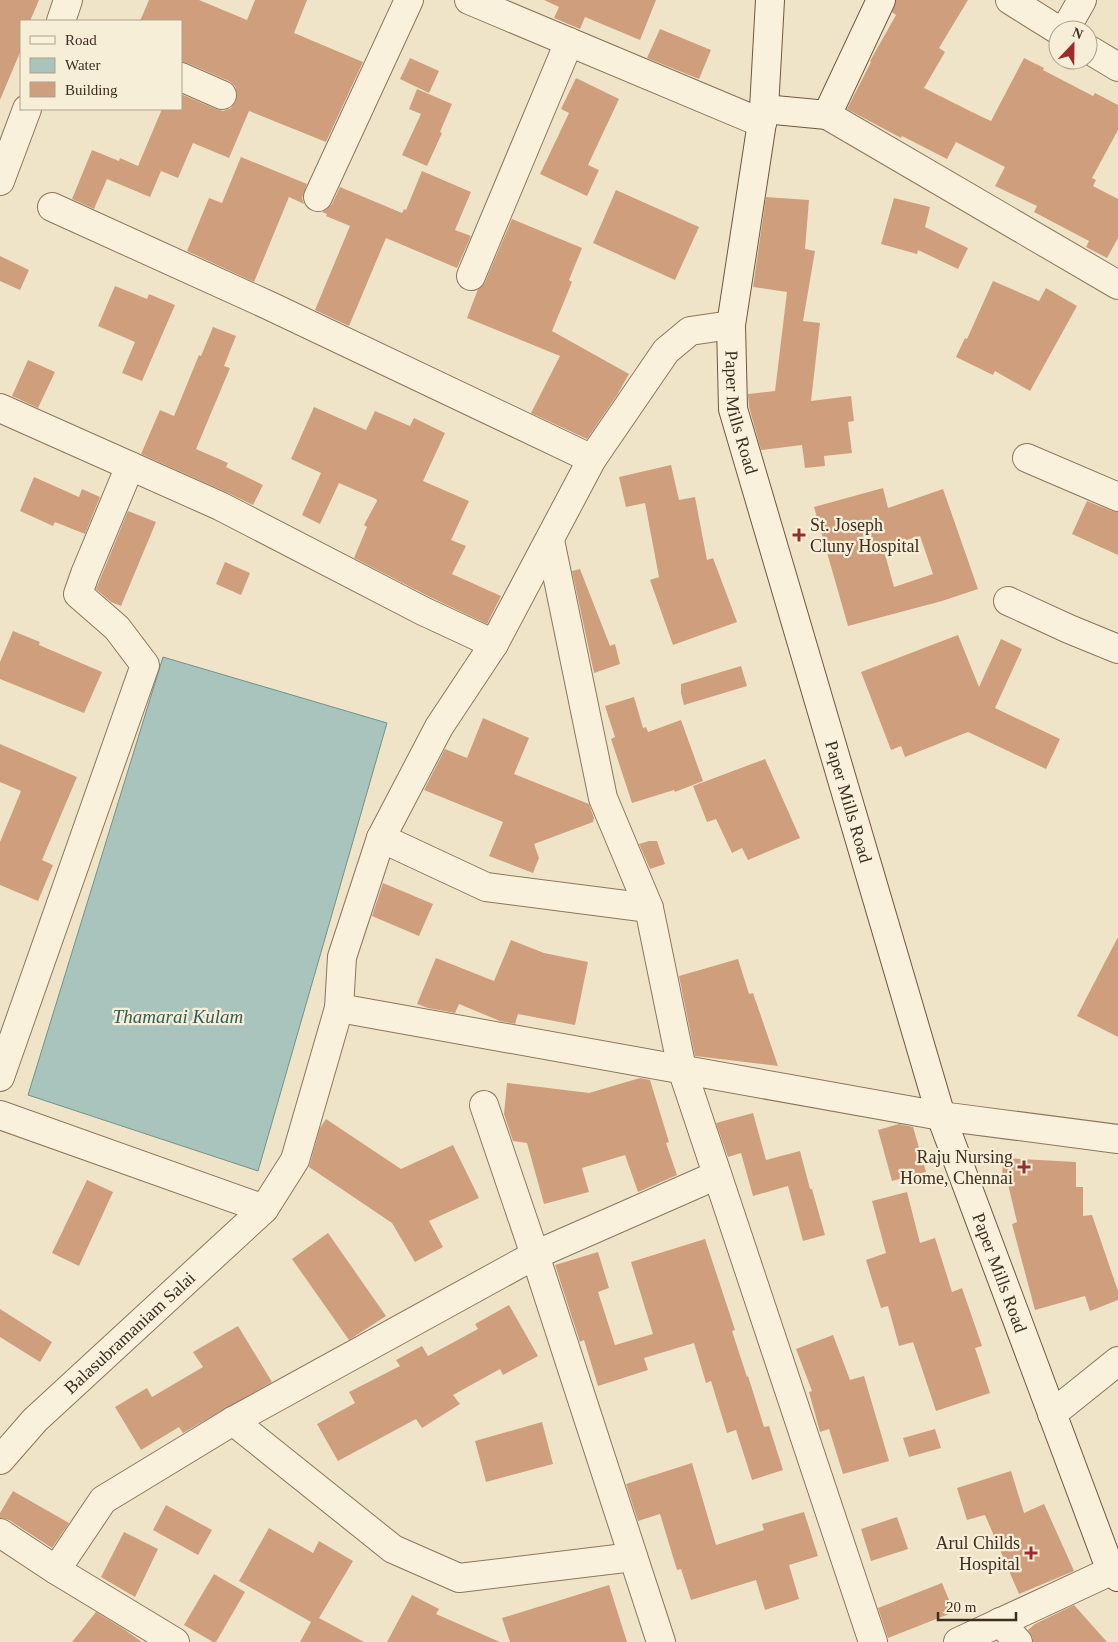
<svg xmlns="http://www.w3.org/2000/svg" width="1118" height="1642" viewBox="0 0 1118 1642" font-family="Georgia,serif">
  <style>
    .water { fill: #a9c4bc; stroke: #6f938a }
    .building { fill: #cf9f7d; fill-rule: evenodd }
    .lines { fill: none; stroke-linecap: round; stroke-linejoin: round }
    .minor-casing { stroke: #8d765c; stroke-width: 30 }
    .tertiary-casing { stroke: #8d765c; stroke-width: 30 }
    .secondary-casing { stroke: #6f573f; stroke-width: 30 }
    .minor { stroke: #faf1dc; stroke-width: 28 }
    .tertiary { stroke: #faf1dc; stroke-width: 28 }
    .secondary { stroke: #faf1dc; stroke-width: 28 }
    .poi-dot { fill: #9e2a2b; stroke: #f7eed8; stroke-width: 2 }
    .labels { text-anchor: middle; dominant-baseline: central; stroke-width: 4.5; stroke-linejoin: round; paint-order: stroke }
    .street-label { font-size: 18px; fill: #3d2e20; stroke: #f7eed8 }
    .poi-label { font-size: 18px; fill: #3d2e20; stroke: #f7eed8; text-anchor: end }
    .water-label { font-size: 19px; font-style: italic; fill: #2f5d5a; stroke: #f7eed8 }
  </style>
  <rect width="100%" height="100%" fill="#f0e4c8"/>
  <path class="water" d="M163,657L387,723L258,1171L28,1095Z"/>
  <g class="building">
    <path d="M0,0H39L30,21H21V50L0,100Z"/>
    <path d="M149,0H199L247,20L255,0H307L294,33L363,62L326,142L249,111L229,158L193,143L178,178L161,171L150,197L107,179L94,209L72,199L92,150L119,161L120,158L138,166L162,109H181V94L216,109L223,111L231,108L236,101L237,93L235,86L229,81L187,63L181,62V21H140Z"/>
    <path d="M544,0H656L640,40L585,17L580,29L554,18L559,7Z"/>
    <path d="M896,0H968L939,48L945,52L924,88L978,115L991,121L1024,58L1044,68L1043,70L1093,96L1095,93L1118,105V130L1092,178L1096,180L1093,186L1118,199V238L1107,258L1086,247L1089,241L1034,212L1037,206L995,186L1005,167L956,142L947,159L902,136L901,138L847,109L871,62L870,61L896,15L892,12Z"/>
    <path d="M660,29L711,50L699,79L647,58Z"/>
    <path d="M410,58L439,71L429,93L400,79Z"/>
    <path d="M576,78L619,99L588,165L599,170L587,196L540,174L569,113L561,109Z"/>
    <path d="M417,89L452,104L440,132L442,133L427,166L402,155L421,114L409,109Z"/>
    <path d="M241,157L307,184L302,198L304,204L289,197L254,282L187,251L209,198L222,203Z"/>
    <path d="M422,171L471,192L455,230L471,236L457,268L386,238L349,326L315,310L350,226L326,216L327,214L322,212L327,209L332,204L340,187L402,213L404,209L406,210Z"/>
    <path d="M616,190L699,227L675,280L593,243Z"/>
    <path d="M766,197L809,200L805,249L815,251L803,321L820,323L811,401L851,396L854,421L848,422L852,453L824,456L825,466L805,468L802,445L761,450L749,407L748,394L775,391L787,292L753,287Z"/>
    <path d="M894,198L930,207L925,227L968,248L958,269L918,250L917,254L881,244Z"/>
    <path d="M512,219L582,248L569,280L572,282L552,331L629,374L617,395L587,439L531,413L560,356L467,318L478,289L485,282Z"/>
    <path d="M0,256L29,270L20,290L0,281Z"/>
    <path d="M993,281L1039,301L1046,288L1077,306L1030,391L995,371L993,375L956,357L965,338L967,339Z"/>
    <path d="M115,286L147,299L149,294L175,305L142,381L122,373L135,342L98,326Z"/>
    <path d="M213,327L236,336L224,366L230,368L196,449L228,463L226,467L263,485L253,505L226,492L141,454L160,410L174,416L199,355L201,356Z"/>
    <path d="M28,360L55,372L38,408L12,396Z"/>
    <path d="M314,407L366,430L375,411L410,426L414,418L445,433L423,481L469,501L451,540L466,546L452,574L501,596L487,624L430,597L354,558L367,527L364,525L377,501L376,499L339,483L320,524L302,515L321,473L291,459Z"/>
    <path d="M671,465L679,500L695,497L707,560L713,558L737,622L673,645L650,580L659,577L645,503L626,507L619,477Z"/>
    <path d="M34,477L79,497L82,489L100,497L85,534L55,522L53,526L20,511Z"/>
    <path d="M883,488L888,508L943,489L978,589L942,601L848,626L814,507ZM920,536L933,574L894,587L883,547Z"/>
    <path d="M1087,501L1112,511L1118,512V555L1072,534Z"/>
    <path d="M128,511L156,522L121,606L111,602L96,589Z"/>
    <path d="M225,562L250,573L241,595L216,584Z"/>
    <path d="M580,569L610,646L615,644L620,664L594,673L572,571Z"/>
    <path d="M13,631L40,642L39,645L102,672L84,713L0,679V662Z"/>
    <path d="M958,635L979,687L1001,639L1022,649L995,708L1060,739L1046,769L968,732L905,757L901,746L891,750L861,672Z"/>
    <path d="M741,666L747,686L684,705L681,693V684Z"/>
    <path d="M634,697L643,728L646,727L648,732L681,720L703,781L675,792L674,790L632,803L611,739L615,737L605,706Z"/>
    <path d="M483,718L529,738L514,774L589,804L594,818L593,822L534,844L539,858L533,873L489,856L503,822L424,790L445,749L467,758Z"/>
    <path d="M0,744L77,777L42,860L53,865L38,901L0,885V842L21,791L0,782Z"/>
    <path d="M765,759L800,838L748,860L742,848L732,853L716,819L707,822L693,786Z"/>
    <path d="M649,841H657L665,864L650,869L639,844Z"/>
    <path d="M383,883L433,904L419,936L372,916Z"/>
    <path d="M1118,937V1037L1077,1016Z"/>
    <path d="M511,940L544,953L588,962L575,1025L518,1014L515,1024L500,1021L459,1004L455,1013L428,1008L417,1004L436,958L494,981Z"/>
    <path d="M738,959L749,994L753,993L778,1066L695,1056L679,976Z"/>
    <path d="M640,1078L650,1080L669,1142L666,1143L677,1175L638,1192L625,1155L582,1168L589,1192L544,1204L527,1143L513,1141L504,1114L507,1083L589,1093Z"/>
    <path d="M753,1113L766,1160L800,1151L810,1189H812L825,1235L803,1241L788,1186L753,1196L741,1153L728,1157L716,1123Z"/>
    <path d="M326,1119L401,1169L453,1145L479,1198L429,1221L443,1247L415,1262L392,1223L309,1167L320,1128Z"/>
    <path d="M899,1124L913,1127L926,1172L892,1181L878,1130Z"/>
    <path d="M1003,1158L1076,1162V1187H1083V1216L1092,1215L1118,1291V1300L1090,1311L1085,1296L1035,1310L1012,1224L1017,1222L1007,1180H1002Z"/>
    <path d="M87,1180L113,1192L79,1266L52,1253Z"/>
    <path d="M907,1192L920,1243L935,1238L952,1292L962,1288L982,1346L975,1348L990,1393L936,1411L913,1342L899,1346L888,1306L881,1308L866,1260L886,1253L872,1201Z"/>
    <path d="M328,1233L386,1316L349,1340L292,1259Z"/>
    <path d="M705,1239L735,1330L732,1331L747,1377L748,1376L764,1427L769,1426L783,1470L752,1480L736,1430L727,1433L711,1381L706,1383L694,1343L644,1358L648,1370L598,1386L584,1340L580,1342L555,1265L598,1252L609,1288L598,1292L615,1345L653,1334L631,1262Z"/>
    <path d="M509,1305L538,1356L503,1375L500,1369L453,1395L460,1404L422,1428L416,1419L338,1461L317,1424L355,1403L349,1392L400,1366L396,1360L422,1346L428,1356L478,1329L475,1324Z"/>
    <path d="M0,1309L52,1342L40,1362L0,1337Z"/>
    <path d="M238,1326L272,1382L183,1433L179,1427L141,1450L115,1407L147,1388L152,1397L203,1367L193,1352Z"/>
    <path d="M833,1335L850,1380L864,1376L889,1461L843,1474L829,1429L820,1432L809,1392L812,1391L796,1349Z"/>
    <path d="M542,1422L553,1464L486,1482L475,1441Z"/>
    <path d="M935,1429L941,1448L909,1457L903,1438Z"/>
    <path d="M692,1463L716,1545L764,1530L762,1524L804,1512L818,1556L789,1565L799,1599L765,1610L756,1580L691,1600L681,1569L677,1570L660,1514L638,1521L626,1484Z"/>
    <path d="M1011,1471L1024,1513L1044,1504L1074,1571L1019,1594L985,1515L967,1520L957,1488Z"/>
    <path d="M13,1491L69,1523L52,1548L9,1520L0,1518V1513Z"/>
    <path d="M166,1505L212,1530L198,1555L153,1530Z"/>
    <path d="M897,1517L908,1549L871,1561L861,1529Z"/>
    <path d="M269,1528L313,1553L319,1541L353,1561L319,1618L364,1642H300L311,1622L239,1581Z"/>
    <path d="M124,1532L158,1549L135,1597L101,1577Z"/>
    <path d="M214,1574L245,1592L216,1642H213L184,1625Z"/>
    <path d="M942,1583L954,1612L888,1638L878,1608Z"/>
    <path d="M609,1585L627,1642H510L502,1618Z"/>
    <path d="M412,1595L439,1609L436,1614L500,1642H387Z"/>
    <path d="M1074,1605L1107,1642H1033V1638L1028,1630L1035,1624Z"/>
    <path d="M96,1612L122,1628L142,1642H72Z"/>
  </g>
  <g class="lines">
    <defs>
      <g id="minor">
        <path d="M469,0L762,123"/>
        <path d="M1010,0L1058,30"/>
        <path d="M61,21L68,0"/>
        <path d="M1065,30L1082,0"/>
        <path d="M1088,49L1118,67"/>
        <path d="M181,77L222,95"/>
        <path d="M827,115L1118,285"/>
        <path d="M0,181L27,109"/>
        <path d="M318,197L409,0"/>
        <path d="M52,207L270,306L592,459"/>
        <path d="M471,276L569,42"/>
        <path d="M0,408L220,506L423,611L494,644"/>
        <path d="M1027,458L1118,497"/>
        <path d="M550,540L603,798L649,908L682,1069L873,1642"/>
        <path d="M1008,601L1069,629L1118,649"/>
        <path d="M381,838L486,887L649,908"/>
        <path d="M339,1008L342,957L381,838L439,727L494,644L592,459L666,351L690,331L731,325"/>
        <path d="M0,1077L145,665L117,628L78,594L85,574L130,466"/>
        <path d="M484,1105L535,1255L717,1175"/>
        <path d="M0,1115L264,1209L295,1160L339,1008L941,1116"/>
        <path d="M1052,1414L1118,1361"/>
        <path d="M233,1421L393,1549L459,1578L633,1557"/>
        <path id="s1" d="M0,1460L35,1420L264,1209"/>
        <path d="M0,1533L56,1570"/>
        <path d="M1000,1622L1018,1642"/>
        <path d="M175,1642L56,1570L103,1500L233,1421L535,1255L661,1642"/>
        <path d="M958,1642L1111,1571"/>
      </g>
      <path id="tertiary" d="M941,1116L1118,1139"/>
      <g id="secondary">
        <path id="s2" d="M770,0L764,109L731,325L733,409L941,1116L1111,1571L1118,1577"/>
        <path d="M764,109L827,115L881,0"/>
      </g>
    </defs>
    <use href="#minor" class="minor-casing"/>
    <use href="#tertiary" class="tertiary-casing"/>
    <use href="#secondary" class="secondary-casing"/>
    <use href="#minor" class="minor"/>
    <use href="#tertiary" class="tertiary"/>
    <use href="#secondary" class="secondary"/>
  </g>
  <g class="poi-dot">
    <path d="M796.5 527.5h5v5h5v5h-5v5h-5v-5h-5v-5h5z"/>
    <path d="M1021.5 1159.5h5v5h5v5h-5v5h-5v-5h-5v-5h5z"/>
    <path d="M1028.5 1545.5h5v5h5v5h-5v5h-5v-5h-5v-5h5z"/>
  </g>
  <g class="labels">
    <g class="street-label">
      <text stroke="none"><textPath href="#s2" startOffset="416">Paper Mills Road</textPath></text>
      <text stroke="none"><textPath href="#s2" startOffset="821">Paper Mills Road</textPath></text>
      <text stroke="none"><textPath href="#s2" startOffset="1316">Paper Mills Road</textPath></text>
      <text stroke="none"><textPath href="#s1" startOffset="182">Balasubramaniam Salai</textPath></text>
    </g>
    <g class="poi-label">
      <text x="810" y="525" text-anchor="start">St. Joseph<tspan x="810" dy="21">Cluny Hospital</tspan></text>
      <text x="1013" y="1157">Raju Nursing<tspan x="1013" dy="21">Home, Chennai</tspan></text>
      <text x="1020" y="1543">Arul Childs<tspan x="1020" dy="21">Hospital</tspan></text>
    </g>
    <g class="water-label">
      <text x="178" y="1016">Thamarai Kulam</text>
    </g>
  </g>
  <rect x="20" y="20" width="162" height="90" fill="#f7eed8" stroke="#ada18e"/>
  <rect x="30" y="36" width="25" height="8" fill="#faf1dc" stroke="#ada18e"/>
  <text x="65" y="45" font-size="15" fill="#3d2e20">Road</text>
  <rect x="30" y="58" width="25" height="15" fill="#a9c4bc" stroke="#ada18e"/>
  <text x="65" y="70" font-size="15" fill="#3d2e20">Water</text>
  <rect x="30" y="82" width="25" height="15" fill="#cf9f7d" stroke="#ada18e"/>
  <text x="65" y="95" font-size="15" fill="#3d2e20">Building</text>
  <g transform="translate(1073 45) rotate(22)"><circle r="24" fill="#f7eed8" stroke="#ada18e"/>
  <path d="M0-4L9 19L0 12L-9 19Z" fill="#9e2a2b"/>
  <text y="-8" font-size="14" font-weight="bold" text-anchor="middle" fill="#3d2e20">N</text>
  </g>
  <path d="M938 1612v8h78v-8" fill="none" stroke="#3d2e20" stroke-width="2.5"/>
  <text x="946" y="1612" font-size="15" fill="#3d2e20" stroke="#f7eed8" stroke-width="4" paint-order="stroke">20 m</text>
</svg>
